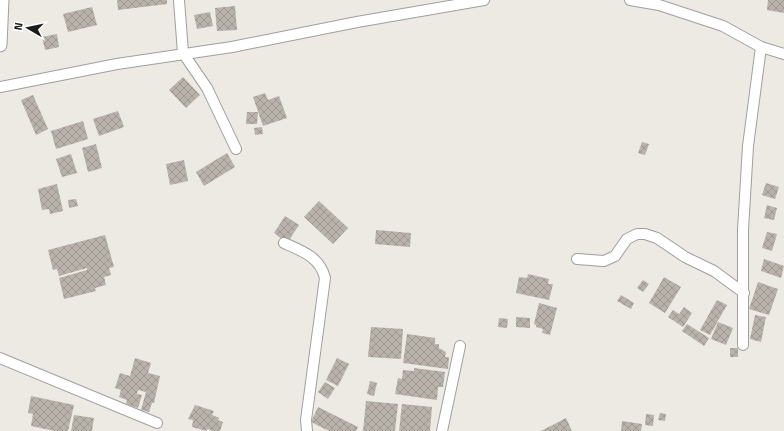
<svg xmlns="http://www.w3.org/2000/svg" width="784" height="431" viewBox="0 0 784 431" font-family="'Titillium Web',sans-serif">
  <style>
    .building { fill: url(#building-cross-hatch) }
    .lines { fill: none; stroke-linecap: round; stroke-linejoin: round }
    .minor-casing { stroke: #9f9f9f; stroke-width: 12 }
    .tertiary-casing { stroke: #9f9f9f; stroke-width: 15 }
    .minor { stroke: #fff; stroke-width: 10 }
    .tertiary { stroke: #fff; stroke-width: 13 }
  </style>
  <defs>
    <pattern id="building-cross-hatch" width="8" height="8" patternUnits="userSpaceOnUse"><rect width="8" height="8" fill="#b8b2ab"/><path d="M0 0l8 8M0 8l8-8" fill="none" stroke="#9e9893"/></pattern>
  </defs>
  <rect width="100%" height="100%" fill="#eceae2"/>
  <g class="building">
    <path d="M117,0H167V4L118,10Z"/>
    <path d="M768,0H784V13L767,10Z"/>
    <path d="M235,6L237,30L217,31L215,8Z"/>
    <path d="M92,7L97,25L68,32L63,14Z"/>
    <path d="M210,12L213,26L197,29L194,15Z"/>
    <path d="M57,34L59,47L45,50L42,37Z"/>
    <path d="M183,77L200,95L186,108L169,90Z"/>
    <path d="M265,93L268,100L279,96L287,118L263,126L253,97Z"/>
    <path d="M33,95L48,129L36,135L21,100Z"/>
    <path d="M118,111L124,127L99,136L93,119Z"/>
    <path d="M247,112H258L257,124H246Z"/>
    <path d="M83,121L88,139L56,149L51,131Z"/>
    <path d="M262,127L263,134L255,135L254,128Z"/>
    <path d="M642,142L649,144L645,155L638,153Z"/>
    <path d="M96,144L102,168L88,172L82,148Z"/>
    <path d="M227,153L235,167L204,186L196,172Z"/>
    <path d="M71,154L77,173L62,177L56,159Z"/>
    <path d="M184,160L188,181L170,185L166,164Z"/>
    <path d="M766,183L779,187L775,199L762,195Z"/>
    <path d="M57,184L63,211L50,214L49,209L42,210L38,189Z"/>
    <path d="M76,199L78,206L69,208L68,200Z"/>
    <path d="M319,201L348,228L333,244L304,217Z"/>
    <path d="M767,205L777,208L774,220L764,218Z"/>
    <path d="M285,216L299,225L287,243L274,233Z"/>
    <path d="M376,230L411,233L410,247L375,244Z"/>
    <path d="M767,232L777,234L772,251L762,248Z"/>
    <path d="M105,235L114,267L109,268L111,275L104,277L106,285L95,288L96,291L64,299L59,278L87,270V268L59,276L57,269L53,270L48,250Z"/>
    <path d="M764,259L784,266L781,278L761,271Z"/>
    <path d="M528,274L549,279L548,284H553L549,300L516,293L519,277L527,278Z"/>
    <path d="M664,277L681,287L665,313L649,303Z"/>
    <path d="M643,280L649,284L643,292L637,288Z"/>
    <path d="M758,282L778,289L769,315L749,309Z"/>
    <path d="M621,295L634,303L631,309L617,301Z"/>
    <path d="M717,300L727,305L710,335L700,330Z"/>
    <path d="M539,303L557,308L550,335L542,333L543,329L536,327V325L534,324Z"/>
    <path d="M684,307L692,313L683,327L668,317L673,310L679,314Z"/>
    <path d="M755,315L766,317L761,342L750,339Z"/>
    <path d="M516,317L530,318V328L516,327Z"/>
    <path d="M499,318L508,319L507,328L498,327Z"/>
    <path d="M718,322L733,328L726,345L711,339Z"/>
    <path d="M687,324L709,338L704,346L682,331Z"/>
    <path d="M371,327L403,329L401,359L368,357Z"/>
    <path d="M407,334L435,338V344H439V348L446,352L445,357H449L448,369L403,363Z"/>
    <rect x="730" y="348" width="8" height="9"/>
    <path d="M135,358L151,363L148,373L160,376L154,403H152L149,412L141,410L146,392L138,390L137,394L142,395L138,408L126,404L127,400L119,397L121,390L115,388L120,373L130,376Z"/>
    <path d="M337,358L349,364L338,386L326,380Z"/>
    <path d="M414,368L445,372L443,387H438L437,400L395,394L398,378L402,379L403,370L414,371Z"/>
    <path d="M370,381L377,383L374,396L367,394Z"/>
    <path d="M325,382L335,388L328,399L318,392Z"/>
    <path d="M31,396L74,405L68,431H55L31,426L33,414L28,413Z"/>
    <path d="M366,401L398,404L395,431H363Z"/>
    <path d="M402,404L432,407L430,431H399Z"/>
    <path d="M195,405L214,411L212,415L219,418L218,420L223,422L220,431H212L208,429L206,431L192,427L193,420L188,419Z"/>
    <path d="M318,407L358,427L356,431H329L311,422Z"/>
    <path d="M660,413L666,414L665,421L658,420Z"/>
    <path d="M646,414L654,415L653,426L645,425Z"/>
    <path d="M74,415L94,418L92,431H71Z"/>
    <path d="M566,418L572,431H541Z"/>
    <path d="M622,421L642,424L641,431H621Z"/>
  </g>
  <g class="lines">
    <defs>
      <g id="minor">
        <path d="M179,0L183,53L207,88L236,149"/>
        <path d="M630,0L659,5L723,26L761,47L784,54"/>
        <path d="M0,87L117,64L232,47L357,22L484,0"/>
        <path d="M284,243C302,251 320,257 325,278L306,420L307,431"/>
        <path d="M577,259L604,261L615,256L627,239L637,234H645L657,238L685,257L714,271L744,293"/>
        <path d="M743,345V230L748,146L761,47"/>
        <path d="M0,358L157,423"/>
        <path d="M442,431L460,346"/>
      </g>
      <path id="tertiary" d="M0,45L2,0"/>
    </defs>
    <use href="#minor" class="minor-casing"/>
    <use href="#tertiary" class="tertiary-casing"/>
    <use href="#minor" class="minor"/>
    <use href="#tertiary" class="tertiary"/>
  </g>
  <g transform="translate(28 28) rotate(279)" stroke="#ffffff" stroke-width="3" paint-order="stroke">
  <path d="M0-3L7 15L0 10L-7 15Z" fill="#1b1b1b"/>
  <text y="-6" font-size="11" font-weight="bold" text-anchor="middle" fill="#1b1b1b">N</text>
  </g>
</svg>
